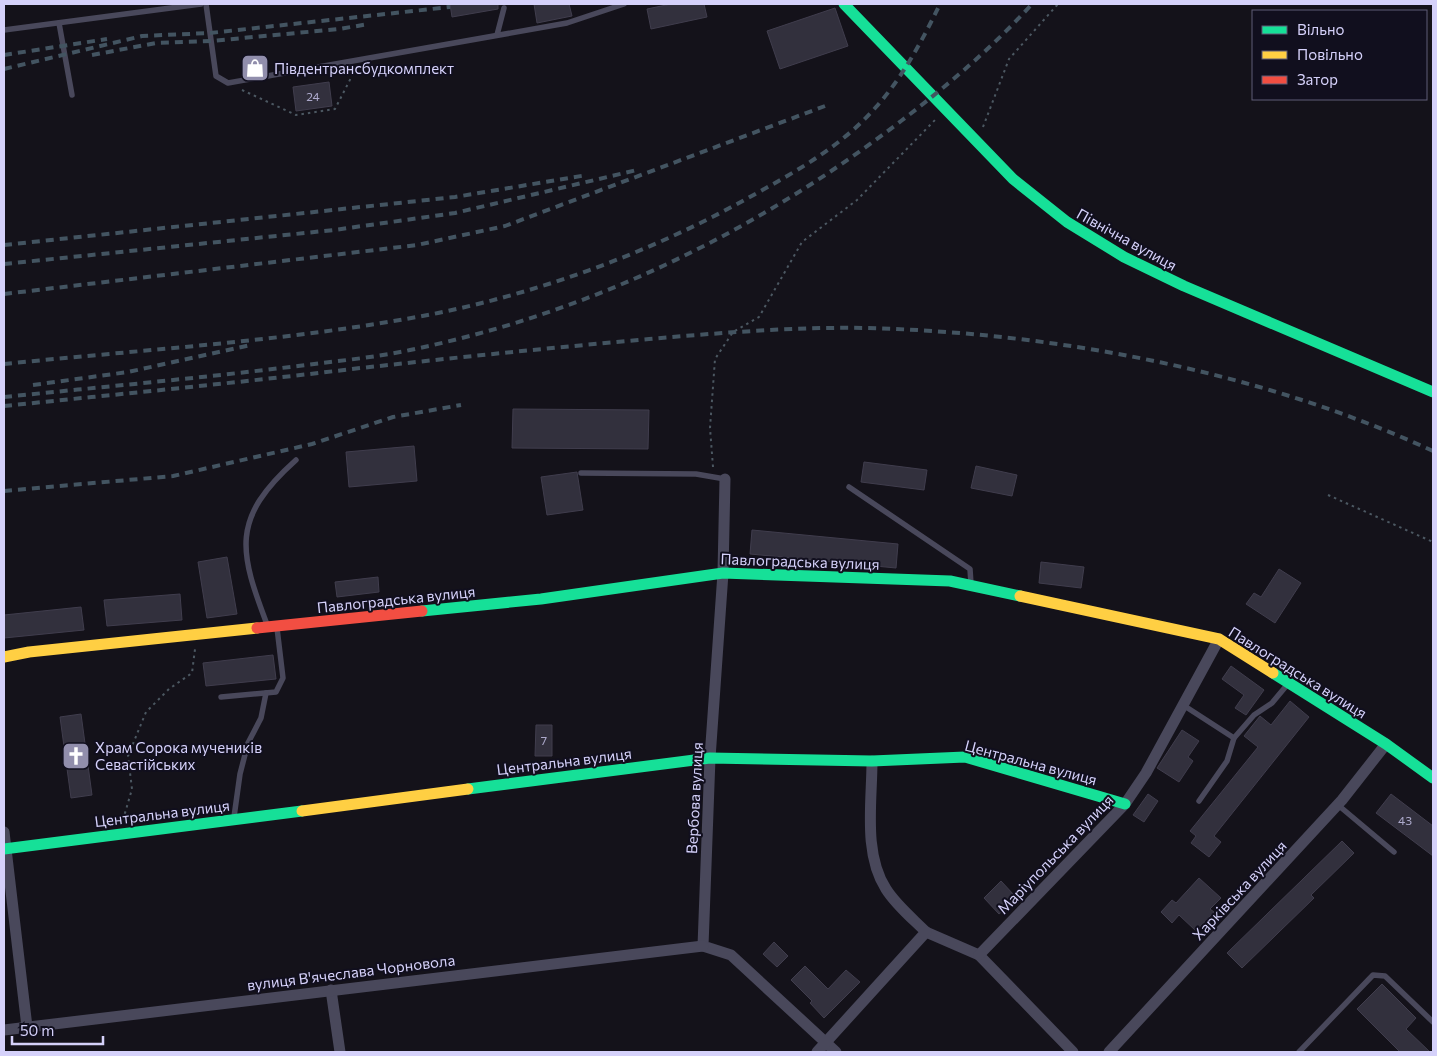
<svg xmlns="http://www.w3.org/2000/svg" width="1437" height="1056" viewBox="0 0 1437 1056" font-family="Commissioner,sans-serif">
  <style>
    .building { fill: #32303d; stroke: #403d4d }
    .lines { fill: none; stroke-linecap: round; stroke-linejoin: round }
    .path { stroke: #4c5862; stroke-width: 2; stroke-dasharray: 2.5 4; stroke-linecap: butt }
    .lane { stroke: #49485b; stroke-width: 5.5 }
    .street { stroke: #49485b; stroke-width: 11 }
    .fast { stroke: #16e098; stroke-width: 11 }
    .slow { stroke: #ffcf43; stroke-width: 11 }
    .jam { stroke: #f24e42; stroke-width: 11 }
    .rail { stroke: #435461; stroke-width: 4; stroke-dasharray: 8 6; stroke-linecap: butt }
    .labels { text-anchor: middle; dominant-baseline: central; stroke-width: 4; stroke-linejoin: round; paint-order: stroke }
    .number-label { font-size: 12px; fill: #aca9cb }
    .poi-label { font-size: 15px; fill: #d5d1fa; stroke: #110f1e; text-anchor: start }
    .street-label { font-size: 15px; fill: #d5d1fa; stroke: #110f1e }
  </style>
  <rect width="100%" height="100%" fill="#14121a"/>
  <g class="building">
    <path d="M450,4H498V9L452,17Z"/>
    <path d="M534,4H569L572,16L537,23Z"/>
    <path d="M671,4H704L707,17L651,29L647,9Z"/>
    <path d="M835,8L848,46L780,69L767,31Z"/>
    <path d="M329,82L332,106L296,111L293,87Z"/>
    <path d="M513,409L649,410L648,449L512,448Z"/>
    <path d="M414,446L417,481L349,487L346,452Z"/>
    <path d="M864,462L927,470L924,490L861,482Z"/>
    <path d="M976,466L1017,475L1012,496L971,488Z"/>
    <path d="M577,472L583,510L547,515L541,477Z"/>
    <path d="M752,530L898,544L896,568L750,554Z"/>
    <path d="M227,557L237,614L207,618L198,562Z"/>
    <path d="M1041,562L1084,567L1081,588L1039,583Z"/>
    <path d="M1279,569L1301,583L1275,623L1246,604L1254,593L1261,597Z"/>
    <path d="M378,577L379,592L337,597L335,582Z"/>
    <path d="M180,594L182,620L107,626L104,600Z"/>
    <path d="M81,607L84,630L4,638V615Z"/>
    <path d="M273,655L276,679L206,686L203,663Z"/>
    <path d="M1231,666L1264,690L1246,715L1235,708L1244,695L1222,679Z"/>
    <path d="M1290,701L1309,717L1214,836L1221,842L1209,857L1191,843L1196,836L1190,831L1258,747L1244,736L1260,716L1271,725Z"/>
    <path d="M81,714L92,795L71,798L60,717Z"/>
    <path d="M536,725H552V756H535Z"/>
    <path d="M1182,730L1199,741L1188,757L1193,761L1179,782L1157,768Z"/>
    <path d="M1148,794L1158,801L1144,822L1133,815Z"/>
    <path d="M1391,794L1433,826V856L1376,813Z"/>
    <path d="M1342,841L1354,853L1311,895L1314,898L1242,968L1227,953Z"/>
    <path d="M1199,878L1221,898L1210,909L1214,912L1196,931L1179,915L1172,923L1161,912L1172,900L1176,903Z"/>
    <path d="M1001,881L1014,895L1004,905L1006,908L999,914L984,898Z"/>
    <path d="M774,942L788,956L777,967L763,954Z"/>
    <path d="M805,966L828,989L846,970L860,982L824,1018L810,1003L812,1001L791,980Z"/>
    <path d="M1382,984L1416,1018L1406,1029L1430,1052H1400L1357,1009Z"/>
  </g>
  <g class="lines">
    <g class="path">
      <path d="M242,90L296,115L335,109L355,70"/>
      <path d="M983,127L1009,59L1058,4"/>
      <path d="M713,467L710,428L715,359L733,332L759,317L802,242L857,200L936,119"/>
      <path d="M1328,495L1433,542"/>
      <path d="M123,820L132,789L128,756L146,712L169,689L192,673L195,649"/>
    </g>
    <g class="lane">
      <path d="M206,4L216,76L228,83L567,23L624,4"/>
      <path d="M59,23L72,95"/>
      <path d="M4,30L201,4"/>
      <path d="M497,35L504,8"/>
      <path d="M581,473L696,474L725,479"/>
      <path d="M849,487L970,569L971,584"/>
      <path d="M268,627C239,551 230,519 296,460"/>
      <path d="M221,697L276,692L283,678L277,628"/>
      <path d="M1183,705L1234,738"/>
      <path d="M1199,801L1227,761L1234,738L1254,715L1272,703L1287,685"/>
      <path d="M1338,805L1394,852"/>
      <path d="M234,817L240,774L248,743L261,718L266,693"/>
      <path d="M1299,1052L1373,975L1385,976L1433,1022"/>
    </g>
    <g class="street">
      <path d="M725,479L723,573L710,758L703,946L731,955L836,1052"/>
      <path d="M4,832L27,1027"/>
      <path d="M926,932L979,955L1073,1052"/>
      <path d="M979,955L1125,804L1146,773L1219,639"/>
      <path d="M331,990L340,1052"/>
      <path d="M4,1030L703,946"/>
      <path d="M817,1052L926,932C912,918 896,905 886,889C863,853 872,802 872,761"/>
      <path d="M1109,1052L1342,800L1386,744"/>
    </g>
    <g class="fast">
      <path d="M844,4L1013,179L1067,222L1124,257L1184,286L1433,392"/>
      <path d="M422,611L541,599L723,573L950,581L1020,596"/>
      <path d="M1273,673L1386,744L1433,778"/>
      <path d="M468,789L710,758L872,761L965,757L1125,804"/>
      <path d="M4,849L302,811"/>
    </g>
    <g class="slow">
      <path d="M1020,596L1219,639L1273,673"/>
      <path d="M4,657L29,652L257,628"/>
      <path d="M302,811L468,789"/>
    </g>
    <path class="jam" d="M257,628L422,611"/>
    <g class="rail">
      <path d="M4,55L107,39"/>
      <path d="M92,55L156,43L211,41L339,29L369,24"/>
      <path d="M4,69L142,36L210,33L450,7"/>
      <path d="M4,245L455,197L587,175"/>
      <path d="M4,264L334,230L455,213L637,170"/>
      <path d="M4,294L417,245L505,226L825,106"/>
      <path d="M4,364C148,349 295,341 438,313C545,291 653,251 748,198C795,172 841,147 876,107C903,77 923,39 940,4"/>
      <path d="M33,385L128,372L251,345"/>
      <path d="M4,397C102,387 200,378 298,366C335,361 373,358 410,350C590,313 756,232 901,121C947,86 993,47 1032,4"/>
      <path d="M4,406C120,394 236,383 352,369C451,358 549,348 649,339C731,332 814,325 896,329C1077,337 1268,375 1433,451"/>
      <path d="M4,491L173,476L312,444L393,417L461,405"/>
    </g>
  </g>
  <defs>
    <symbol id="shop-square" viewBox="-11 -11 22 22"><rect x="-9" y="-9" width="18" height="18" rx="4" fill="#918eac" stroke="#110f1e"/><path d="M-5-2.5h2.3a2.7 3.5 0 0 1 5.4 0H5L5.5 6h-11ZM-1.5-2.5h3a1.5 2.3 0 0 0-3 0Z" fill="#fff"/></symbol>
    <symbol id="church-square" viewBox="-11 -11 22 22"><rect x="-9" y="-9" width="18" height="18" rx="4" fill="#918eac" stroke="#110f1e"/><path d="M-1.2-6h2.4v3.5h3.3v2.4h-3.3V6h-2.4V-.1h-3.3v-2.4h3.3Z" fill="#fff"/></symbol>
  </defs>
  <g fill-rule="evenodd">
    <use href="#shop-square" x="239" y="52" width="32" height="32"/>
    <use href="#church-square" x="60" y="740" width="32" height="32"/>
  </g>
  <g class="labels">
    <g class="number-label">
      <text x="313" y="96">24</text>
      <text x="544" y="740">7</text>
      <text x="1405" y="820">43</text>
    </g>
    <g class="poi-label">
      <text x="274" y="68">Південтрансбудкомплект</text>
      <text x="95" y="747">Храм Сорока мучеників<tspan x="95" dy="17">Севастійських</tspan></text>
    </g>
    <g class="street-label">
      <text transform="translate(1127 239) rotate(29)">Північна вулиця</text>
      <text transform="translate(800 561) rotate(2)">Павлоградська вулиця</text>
      <text transform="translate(396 599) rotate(-6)">Павлоградська вулиця</text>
      <text transform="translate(1298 672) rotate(32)">Павлоградська вулиця</text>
      <text transform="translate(564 761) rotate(-7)">Центральна вулиця</text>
      <text transform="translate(1031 762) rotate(15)">Центральна вулиця</text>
      <text transform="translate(694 798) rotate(-87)">Вербова вулиця</text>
      <text transform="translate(162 813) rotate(-7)">Центральна вулиця</text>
      <text transform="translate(1055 854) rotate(-46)">Маріупольська вулиця</text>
      <text transform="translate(1239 890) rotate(-47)">Харківська вулиця</text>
      <text transform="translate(351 972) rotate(-7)">вулиця В'ячеслава Чорновола</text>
    </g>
  </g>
  <rect width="1437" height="1056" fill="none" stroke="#d5d1fa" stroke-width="10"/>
  <rect x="1252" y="10" width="175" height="90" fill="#110f1e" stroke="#5f5d76"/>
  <rect x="1262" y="26" width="25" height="8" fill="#16e098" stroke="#5f5d76"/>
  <text x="1297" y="35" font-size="15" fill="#d5d1fa">Вільно</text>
  <rect x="1262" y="51" width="25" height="8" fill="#ffcf43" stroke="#5f5d76"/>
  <text x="1297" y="60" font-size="15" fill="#d5d1fa">Повільно</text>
  <rect x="1262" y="76" width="25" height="8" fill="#f24e42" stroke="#5f5d76"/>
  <text x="1297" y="85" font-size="15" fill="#d5d1fa">Затор</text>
  <path d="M12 1036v8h91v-8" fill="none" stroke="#d5d1fa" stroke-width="2.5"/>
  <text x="20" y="1036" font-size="15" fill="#d5d1fa" stroke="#110f1e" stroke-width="4" paint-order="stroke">50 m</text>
</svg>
